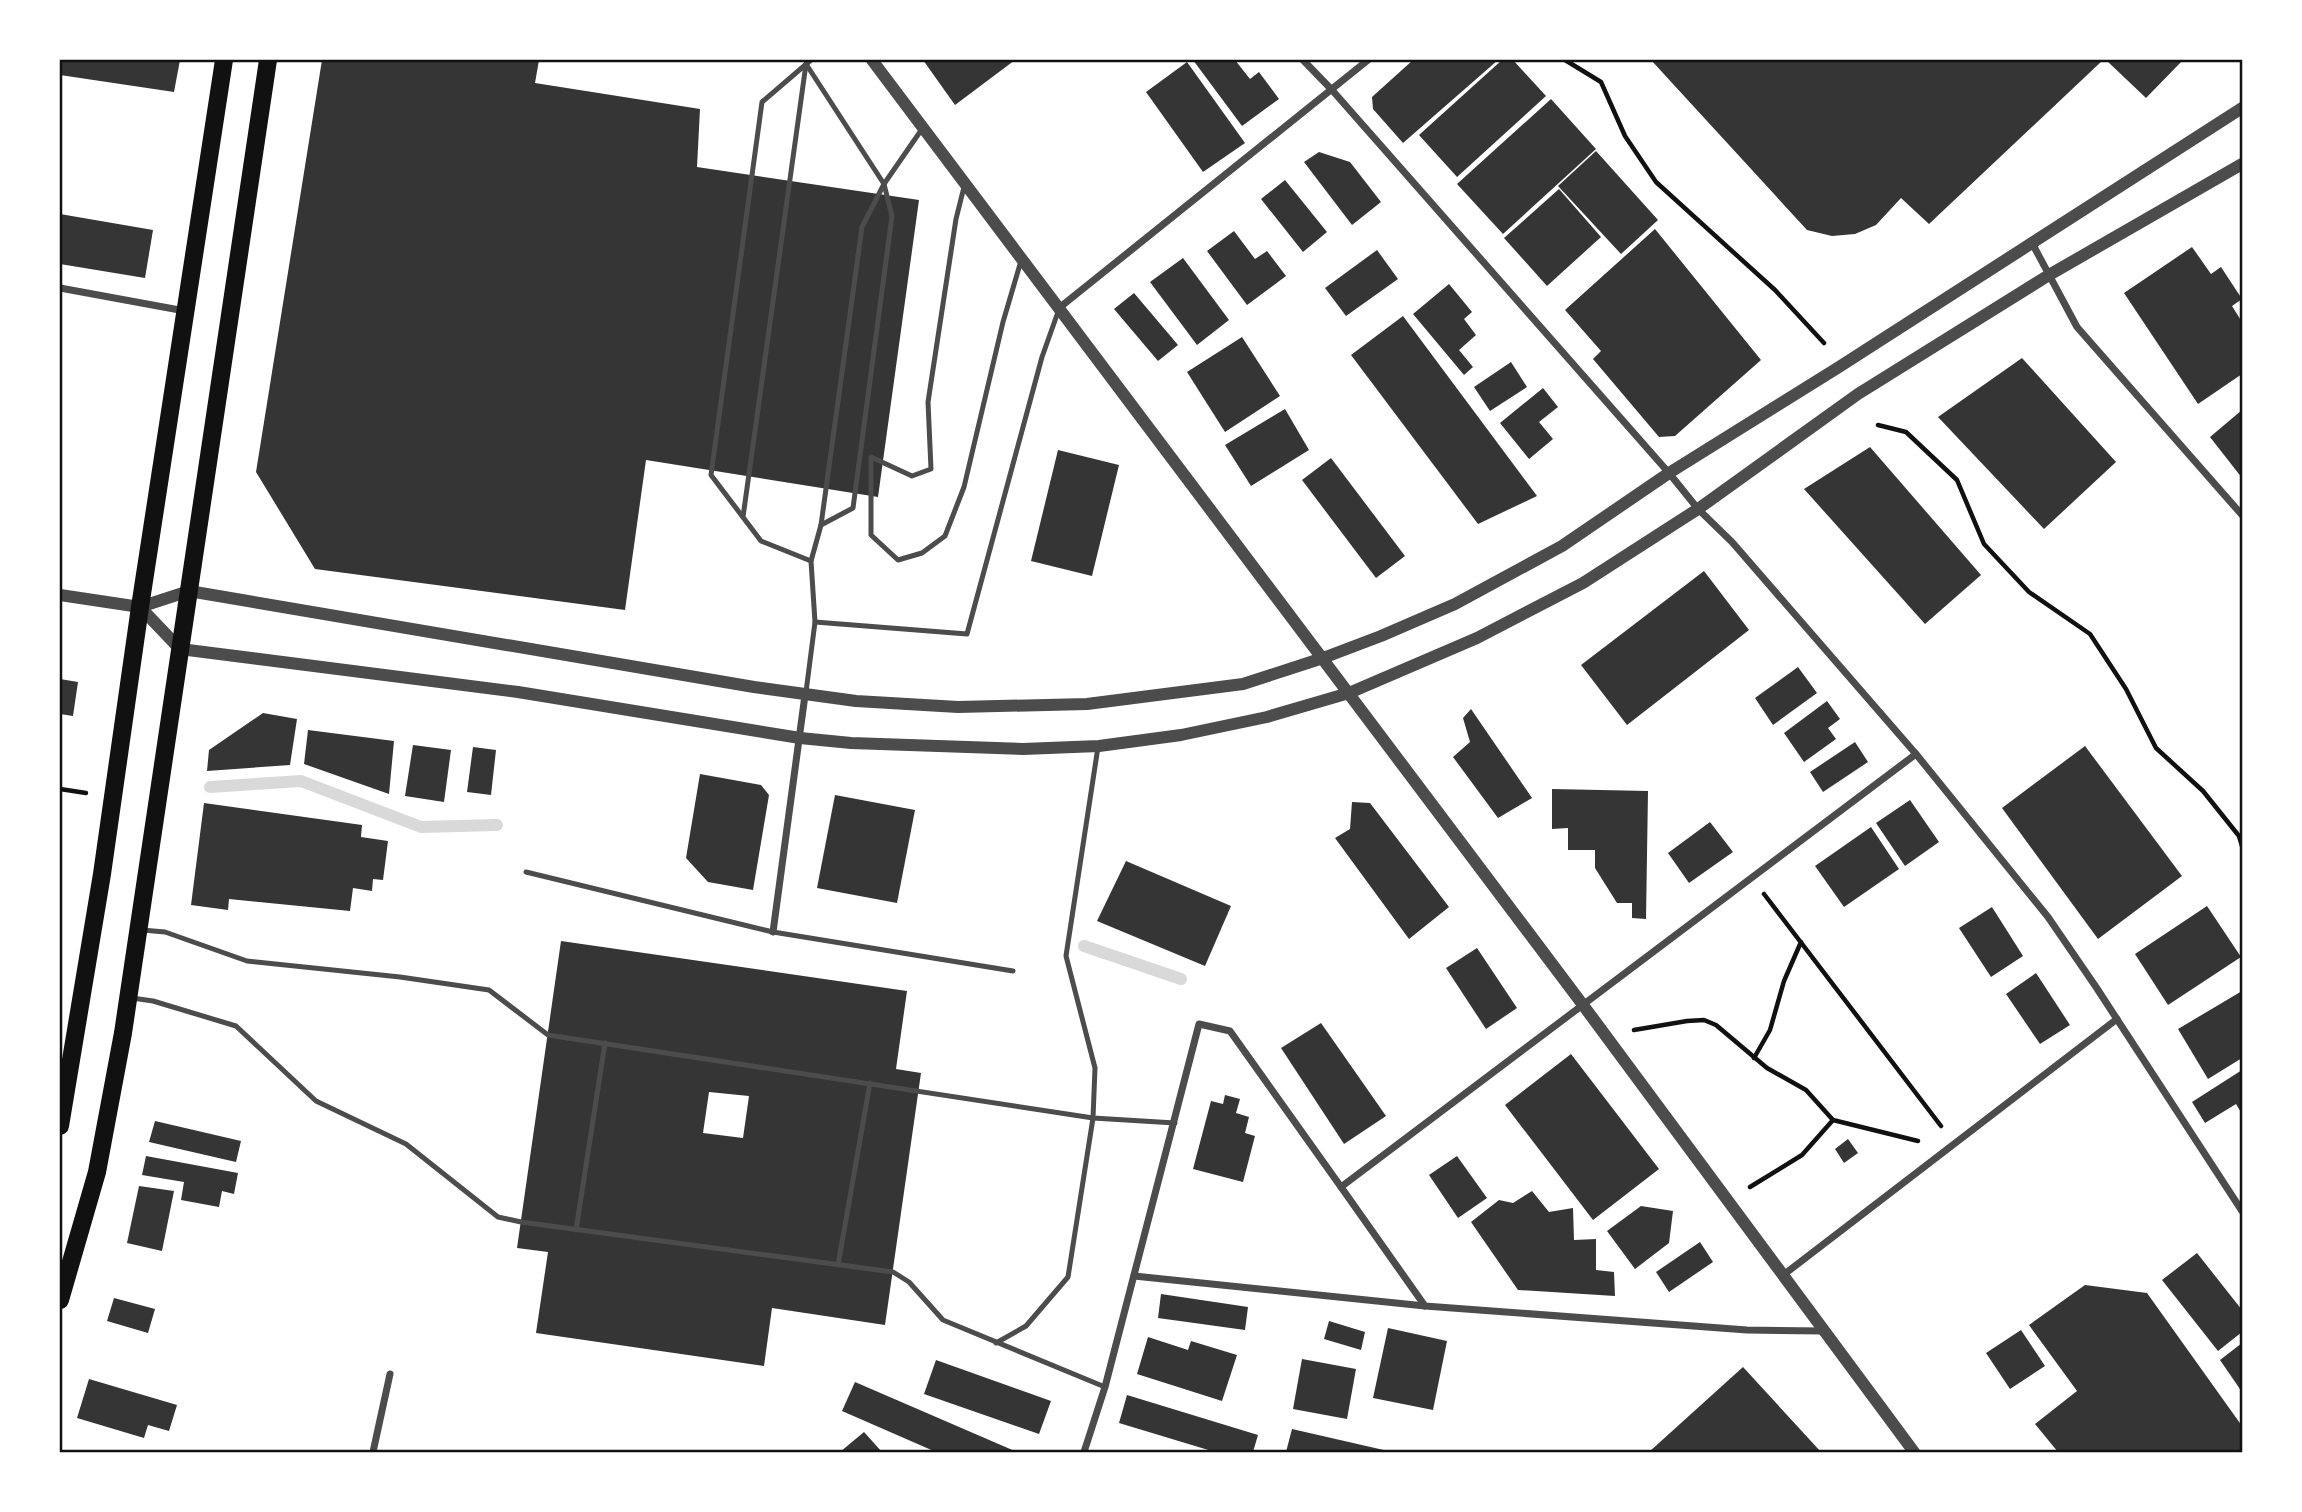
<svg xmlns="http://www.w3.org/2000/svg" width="2302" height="1512" viewBox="0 0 2302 1512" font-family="Merriweather,serif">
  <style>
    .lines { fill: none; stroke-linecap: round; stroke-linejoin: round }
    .stream { stroke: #d9d9d9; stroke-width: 12 }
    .building { fill: #353535; fill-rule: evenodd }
    .path { stroke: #111; stroke-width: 4.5 }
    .service { stroke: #4c4c4c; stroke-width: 5 }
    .minor { stroke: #4c4c4c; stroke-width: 7 }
    .tertiary { stroke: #4c4c4c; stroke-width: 12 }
    .primary { stroke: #111; stroke-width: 18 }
    .neatline { fill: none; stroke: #111; stroke-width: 2.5 }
  </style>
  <rect width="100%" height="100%" fill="#fff"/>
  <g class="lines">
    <g class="stream">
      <path d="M210,787L301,781L421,827L497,825"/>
      <path d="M1084,946L1181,979"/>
    </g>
  </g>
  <g class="building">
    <path d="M60,60H180L174,92L60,75Z"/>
    <path d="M322,60H539L535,83L700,109L697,167L919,200L878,497L646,460L625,610L315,569L256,472Z"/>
    <path d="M923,60H1015L955,105Z"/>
    <path d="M1193,60H1235L1250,79L1259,72L1279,99L1242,126Z"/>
    <path d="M1413,60H1498L1403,143L1373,109L1372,97Z"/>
    <path d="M1502,60H1513L1546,96L1457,177L1419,135Z"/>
    <path d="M1651,60H2103L1929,224L1901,198L1876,225L1855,234L1832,236L1807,230Z"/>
    <path d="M2106,60H2183L2146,98Z"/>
    <path d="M1187,62L1245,143L1203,172L1146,92Z"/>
    <path d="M1551,99L1596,149L1503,234L1457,184Z"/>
    <path d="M1596,151L1658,220L1621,254L1558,186Z"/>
    <path d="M1319,152L1350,162L1381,202L1352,225L1304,162Z"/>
    <path d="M1285,180L1327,232L1303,252L1261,199Z"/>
    <path d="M1559,189L1601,237L1547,286L1504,238Z"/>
    <path d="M60,214L153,230L145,278L60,264Z"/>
    <path d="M1655,229L1761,360L1675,436L1659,437L1593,359L1601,351L1565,310Z"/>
    <path d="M1234,231L1255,259L1267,251L1286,276L1247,305L1207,251Z"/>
    <path d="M2192,247L2211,274L2221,267L2242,299L2232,306L2242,322V374L2198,404L2124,293Z"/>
    <path d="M1377,250L1398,279L1346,316L1325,288Z"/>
    <path d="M1183,258L1229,320L1197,345L1150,282Z"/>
    <path d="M1449,284L1472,312L1464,319L1476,335L1459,350L1473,367L1464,375L1413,314Z"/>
    <path d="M1134,293L1178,345L1158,361L1114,309Z"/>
    <path d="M1403,316L1537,496L1478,524L1351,355Z"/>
    <path d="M1242,337L1280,396L1225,432L1187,372Z"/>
    <path d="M2022,358L2116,462L2044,529L1938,417Z"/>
    <path d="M1511,362L1527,387L1490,411L1474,387Z"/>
    <path d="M1543,388L1558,407L1539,422L1553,439L1529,459L1500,423Z"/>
    <path d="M1285,409L1309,450L1251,486L1225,445Z"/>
    <path d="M2242,410V478L2210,437Z"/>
    <path d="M1870,447L1981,575L1925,624L1804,489Z"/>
    <path d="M1058,450L1119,465L1092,576L1031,561Z"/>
    <path d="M1331,458L1405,556L1376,578L1302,480Z"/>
    <path d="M1704,571L1749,630L1627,725L1581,665Z"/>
    <path d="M1798,667L1817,693L1773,725L1755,698Z"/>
    <path d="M60,679L78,682L73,716L60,714Z"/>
    <path d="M1827,701L1840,719L1828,728L1836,739L1804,762L1784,733Z"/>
    <path d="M1471,709L1532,798L1498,818L1453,757L1470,742L1463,718Z"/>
    <path d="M263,713L297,719L290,765L207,771L209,750Z"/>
    <path d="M308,730L394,741L389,794L304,764Z"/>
    <path d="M1855,742L1868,762L1823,792L1810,772Z"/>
    <path d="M413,745L451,750L444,802L405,796Z"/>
    <path d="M2085,746L2182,876L2098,939L2002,808Z"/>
    <path d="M473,747L496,750L491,795L467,792Z"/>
    <path d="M700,774L761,785L769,795L753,890L708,882L686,858Z"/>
    <path d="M1552,789L1648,791L1646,919L1632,918V903H1617L1595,868V850H1568V828L1552,829Z"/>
    <path d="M835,795L915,810L897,903L817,888Z"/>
    <path d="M1910,800L1939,842L1905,866L1876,823Z"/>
    <path d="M1352,802L1370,803L1449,907L1409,939L1335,838L1350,829Z"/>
    <path d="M204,803L362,825L361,837L388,841L383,880L373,879L372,891L353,888L350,911L229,899L228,910L191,905Z"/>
    <path d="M1710,822L1733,852L1689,883L1668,853Z"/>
    <path d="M1871,827L1899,869L1844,907L1815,866Z"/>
    <path d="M1126,861L1231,906L1205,966L1097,921Z"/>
    <path d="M2207,906L2241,957L2168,1005L2135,954Z"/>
    <path d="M1992,907L2023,956L1991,977L1959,928Z"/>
    <path d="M561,941L907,991L896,1069L921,1073L885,1325L772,1308L764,1366L536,1333L548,1252L517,1248ZM709,1092L749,1096L743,1138L703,1133Z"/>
    <path d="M1477,948L1517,1008L1486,1029L1446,968Z"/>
    <path d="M2036,973L2070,1025L2040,1044L2006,994Z"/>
    <path d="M2242,991V1058L2208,1079L2178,1029Z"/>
    <path d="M1321,1023L1386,1116L1344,1144L1281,1048Z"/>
    <path d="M1571,1054L1659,1169L1593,1220L1505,1105Z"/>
    <path d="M2242,1070V1114L2236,1104L2205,1123L2192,1102Z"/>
    <path d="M1225,1095L1240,1099L1236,1113L1249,1117L1245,1133L1255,1136L1243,1182L1193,1169L1211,1101L1223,1104Z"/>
    <path d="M155,1121L241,1141L236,1162L149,1142Z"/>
    <path d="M1848,1139L1858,1153L1844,1163L1835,1149Z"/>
    <path d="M146,1156L238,1173L234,1194L222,1191L219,1207L181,1200L184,1182L142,1175Z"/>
    <path d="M1457,1156L1487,1198L1458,1218L1429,1175Z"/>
    <path d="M139,1186L174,1191L162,1251L127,1243Z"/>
    <path d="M1532,1191L1549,1212L1573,1208L1574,1240L1596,1239V1270L1614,1272L1615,1296L1518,1290L1471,1222L1499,1200L1513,1203Z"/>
    <path d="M1641,1206L1673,1211L1669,1243L1635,1269L1607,1231Z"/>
    <path d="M1700,1242L1713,1262L1669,1292L1656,1272Z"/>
    <path d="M2197,1253L2242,1310V1332L2218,1351L2162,1280Z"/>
    <path d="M2085,1285L2147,1293L2242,1426V1452H2058L2035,1424L2077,1391L2029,1325Z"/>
    <path d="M1161,1294L1248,1307L1245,1330L1158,1318Z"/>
    <path d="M114,1298L155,1309L148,1333L107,1321Z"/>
    <path d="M1329,1321L1365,1332L1361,1350L1324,1339Z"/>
    <path d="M1388,1328L1447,1341L1433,1410L1373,1398Z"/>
    <path d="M2021,1330L2045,1366L2010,1389L1986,1353Z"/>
    <path d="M1148,1337L1188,1350L1191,1341L1237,1355L1222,1401L1137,1374Z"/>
    <path d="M2242,1343V1392L2220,1360Z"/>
    <path d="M1302,1359L1356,1369L1347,1419L1293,1409Z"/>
    <path d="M936,1360L1051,1401L1039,1434L924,1394Z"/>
    <path d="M1743,1367L1821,1452H1649Z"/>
    <path d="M89,1379L177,1405L169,1431L148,1425L144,1438L77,1418Z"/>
    <path d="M855,1382L1017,1452H936L842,1411Z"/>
    <path d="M1127,1395L1258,1435L1253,1452H1215L1119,1423Z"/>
    <path d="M1292,1429L1388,1451V1452H1286Z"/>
    <path d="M864,1432L882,1452H840Z"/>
  </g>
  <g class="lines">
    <g class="path">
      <path d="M1565,60L1601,82L1625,136L1656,182L1775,290L1824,343"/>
      <path d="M1878,425L1906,432L1957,480L1984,544L2029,592L2090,634L2126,689L2156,748L2203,791L2239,836L2242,846"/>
      <path d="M60,789L86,793"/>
      <path d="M1764,894L1941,1126"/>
      <path d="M1634,1030L1687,1021L1704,1020L1716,1025L1767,1068L1806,1090L1833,1120L1918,1141"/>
      <path d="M1754,1058L1770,1030L1784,981L1801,942"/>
      <path d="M1750,1187L1802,1155L1833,1120"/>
    </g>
    <g class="service">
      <path d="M806,64L884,184L892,216L853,508L821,525"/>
      <path d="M964,187L956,219L928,402L931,469L912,476L871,457V535L898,560L922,553L945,536L964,487L1003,322L1021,261"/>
      <path d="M743,517L806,64"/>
      <path d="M811,561L761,541L711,475L762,102L811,60"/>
      <path d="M815,622L967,634L1042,357L1058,312"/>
      <path d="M806,692L815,622L811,561L821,525L862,227L884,184L922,129"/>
      <path d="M526,872L773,932L1013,971"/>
      <path d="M142,930L165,932L247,961L400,977L489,990L548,1035L1093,1118L1175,1123"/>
      <path d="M132,998L153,1001L236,1026L316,1101L406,1144L498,1217L521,1222L893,1272L909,1282L943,1320L1105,1387"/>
      <path d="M576,1230L605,1043"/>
      <path d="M838,1265L870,1083"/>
      <path d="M996,1343L1026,1326L1068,1277L1093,1118L1095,1068L1066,956L1098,747"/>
    </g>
    <g class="minor">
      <path d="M2032,243L2077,327L2242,515"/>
      <path d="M60,288L185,311"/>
      <path d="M1059,308L1368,60"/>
      <path d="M1916,754L2048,917L2096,987L2242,1211"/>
      <path d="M773,932L805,695"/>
      <path d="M1341,1187L1425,1306"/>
      <path d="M1134,1276L1425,1306L1747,1330L1824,1331"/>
      <path d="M1782,1276L2117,1019"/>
      <path d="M373,1452L390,1374"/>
      <path d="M1084,1452L1105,1387L1199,1024L1230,1031L1341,1187L1916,754L1732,542L1698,509L1669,473L1332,90L1303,60"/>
    </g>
    <g class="tertiary">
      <path d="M872,60L1583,1005L1914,1452"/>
      <path d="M60,595L140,607L189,591L754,687L856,701L958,707L1087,704L1243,684L1323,658L1381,636L1455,604L1562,546L1669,473L1839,367L2242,108"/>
      <path d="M140,607L180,649L518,692L800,738L851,743L1023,749L1099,746L1181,735L1267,717L1349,693L1477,638L1583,583L1698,509L1858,394L2049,275L2242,164"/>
    </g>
    <g class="primary">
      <path d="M60,1126L102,874L140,607L224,60"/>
      <path d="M60,1300L97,1172L123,1033L268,60"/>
    </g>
  </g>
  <rect width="2302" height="1512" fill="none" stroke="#ffffff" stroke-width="122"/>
  <rect x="61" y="61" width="2180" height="1390" class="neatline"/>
</svg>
